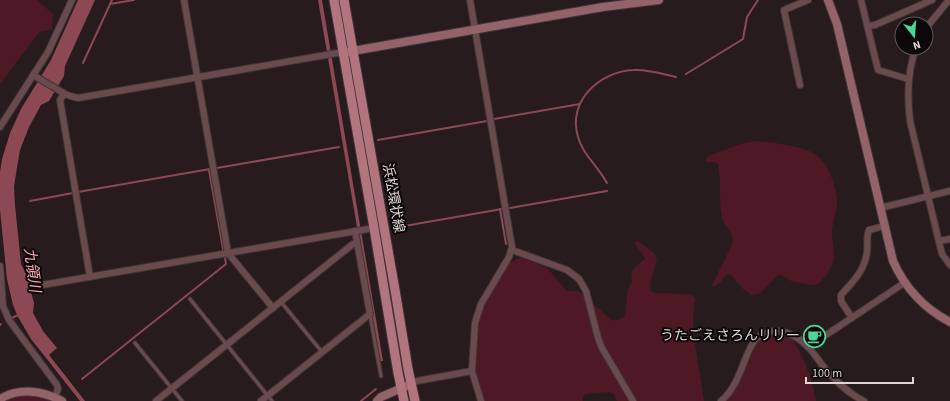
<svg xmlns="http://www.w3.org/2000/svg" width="950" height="401" viewBox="0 0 950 401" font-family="'Source Sans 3','Noto Sans JP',sans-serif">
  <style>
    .green { fill: #4e1924 }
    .water { fill: #8c4853 }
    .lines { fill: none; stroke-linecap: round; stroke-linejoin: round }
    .stream { stroke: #8c4853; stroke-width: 2 }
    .lane-casing { stroke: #413537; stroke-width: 5 }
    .street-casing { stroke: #413537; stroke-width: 8 }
    .secondary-casing { stroke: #413537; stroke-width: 10 }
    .primary-casing { stroke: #413537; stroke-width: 11 }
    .lane { stroke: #694b4e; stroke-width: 3 }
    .street { stroke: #694b4e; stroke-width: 6 }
    .secondary { stroke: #936369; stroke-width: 8 }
    .primary { stroke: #b3757d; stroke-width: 9 }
    .labels { text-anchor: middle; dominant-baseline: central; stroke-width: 4; stroke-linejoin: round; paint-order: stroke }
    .street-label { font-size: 14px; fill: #ded5d6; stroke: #0c0708 }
    .poi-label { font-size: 14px; fill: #ded5d6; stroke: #0c0708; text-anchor: end }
    .water-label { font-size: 15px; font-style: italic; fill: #fba9b4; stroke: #0c0708 }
  </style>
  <rect width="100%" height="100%" fill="#271b1d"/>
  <g class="green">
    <path d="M0,0H37L53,14L52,29L40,32L38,34L0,84Z"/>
    <path d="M756,141C771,142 802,146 815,154C827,161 837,187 837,200C837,212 832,222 832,234C832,241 834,248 834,255C834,266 826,277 818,284L813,285L793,282L781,275L777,276L759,294L751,295L743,289L730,274C722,276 720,286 713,287L712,285L732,245C735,231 725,229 722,217C718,200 722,181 718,164L715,162H706L705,160L708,156L741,144Z"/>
    <path d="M638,241L654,253L657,259L650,284L652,292L656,293L689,294L693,296L695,299L693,319L694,337L704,401H617L614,394L609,392L586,394L583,396V401H484L476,370L478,324L483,305L504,270L510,263L516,259L521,258L527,259L548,269L567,291H579L610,319C615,322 622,319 625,315L628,289L632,282L631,274L635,267L645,259L644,256L635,244V242Z"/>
    <path d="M776,333C781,334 786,335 790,338C802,347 814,386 816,401H724L733,392L738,385L754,345L763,336Z"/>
    <path d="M30,395L56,401H2L7,398Z"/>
  </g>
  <g class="water">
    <path d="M78,0H95L65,66L64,76L49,101L41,105L29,127L20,150L14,186L15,205L21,264L26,274L34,303L33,313L43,331L57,348L49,355L85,401H80L31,339L18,317L13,305L7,279L0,210V172L2,159L10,133L21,109L51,60Z"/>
    <path d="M318,0H322L383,361H380Z"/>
  </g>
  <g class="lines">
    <g class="stream">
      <path d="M110,4L134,0"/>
      <path d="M83,63L112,0"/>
      <path d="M686,74L743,39L747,17L758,0"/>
      <path d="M494,119L580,104"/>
      <path d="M378,140L487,121"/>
      <path d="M217,168L339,147"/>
      <path d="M209,170L223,249"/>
      <path d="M607,183C598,166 583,155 578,137C567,101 600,71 634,70C648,69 662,74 676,77"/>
      <path d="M78,192L210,169"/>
      <path d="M30,201L73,193"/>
      <path d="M510,208L607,191"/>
      <path d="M500,209L506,244"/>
      <path d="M393,228L502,209"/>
      <path d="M12,318L20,314"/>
      <path d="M0,325L1,324"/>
      <path d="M82,379L226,264L225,258"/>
      <path d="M361,401L376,389"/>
    </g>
    <defs>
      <g id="lane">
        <path d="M190,299L272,401"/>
        <path d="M281,302L322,352"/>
        <path d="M370,315L381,376"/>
        <path d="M135,343L182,401"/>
      </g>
      <g id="street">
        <path d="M184,0L228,253L273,308"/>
        <path d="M470,0L512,247L509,257L481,304L475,323L472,371L481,401"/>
        <path d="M861,0L878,70L908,79"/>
        <path d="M868,26L875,25L932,0"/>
        <path d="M926,28L949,0"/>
        <path d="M916,48C907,72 907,96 910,121L940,246L942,254L950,265"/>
        <path d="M33,75L67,95L78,98L343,52"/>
        <path d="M800,85L784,10L808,0"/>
        <path d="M64,94L60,100L90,277"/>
        <path d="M0,127L48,52L72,0"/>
        <path d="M880,208L950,191"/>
        <path d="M939,241L950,239"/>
        <path d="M512,250L567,270L579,279L586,291L598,338L602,348L633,401"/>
        <path d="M0,266L3,306L9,320L57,385L58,389L55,397"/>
        <path d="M42,285L374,228"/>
        <path d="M852,318L841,301V295C853,282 865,270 867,252C868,244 866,237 869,230L884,226"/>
        <path d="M808,347L904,283"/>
        <path d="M411,384L417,381L472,371"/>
        <path d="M156,401L353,244H357"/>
        <path d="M261,401L370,314L355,231"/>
        <path d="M721,401C734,390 739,375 745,360C748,352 751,344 757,338C773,324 795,333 808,347C815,354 820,363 827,371C838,383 849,394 864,401"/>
      </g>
      <g id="secondary">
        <path d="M828,0L837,24L893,261C905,288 923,308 950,322"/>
        <path d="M347,52L603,7L659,0"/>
        <path d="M0,399C20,387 43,391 62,401"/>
        <path d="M377,401L381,397L411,384"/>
      </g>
      <g id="primary">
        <path d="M334,0L374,228L398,373L404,401"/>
        <path d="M344,0L395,290L408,369L415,401"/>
      </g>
    </defs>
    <use href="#lane" class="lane-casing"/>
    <use href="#street" class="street-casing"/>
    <use href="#secondary" class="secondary-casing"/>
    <use href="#primary" class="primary-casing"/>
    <use href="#lane" class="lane"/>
    <use href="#street" class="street"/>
    <use href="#secondary" class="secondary"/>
    <use href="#primary" class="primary"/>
  </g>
  <defs>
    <symbol id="cafe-ring" viewBox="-11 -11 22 22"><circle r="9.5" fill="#0c0708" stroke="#50d398" stroke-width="1.5"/><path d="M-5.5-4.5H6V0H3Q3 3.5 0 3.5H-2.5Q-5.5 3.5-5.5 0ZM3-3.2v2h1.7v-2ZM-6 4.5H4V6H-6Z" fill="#50d398"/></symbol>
  </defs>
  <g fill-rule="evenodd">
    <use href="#cafe-ring" x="802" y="324" width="25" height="25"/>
  </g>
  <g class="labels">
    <g class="street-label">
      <text transform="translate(393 198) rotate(80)">浜松環状線</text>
    </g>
    <g class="poi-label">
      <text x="800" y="336">うたごえさろんリリー</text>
    </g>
    <g class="water-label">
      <text transform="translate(32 270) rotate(82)">九領川</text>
    </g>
  </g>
  <g transform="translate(914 36) rotate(163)"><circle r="19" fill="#0c0708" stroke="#60595a"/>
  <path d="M0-3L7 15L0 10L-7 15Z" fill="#50d398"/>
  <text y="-6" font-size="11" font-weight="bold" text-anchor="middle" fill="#ded5d6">N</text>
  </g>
  <path d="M806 377v6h107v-6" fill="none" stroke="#ded5d6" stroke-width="2"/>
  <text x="812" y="377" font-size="12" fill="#ded5d6" stroke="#0c0708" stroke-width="3" paint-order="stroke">100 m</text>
</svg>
